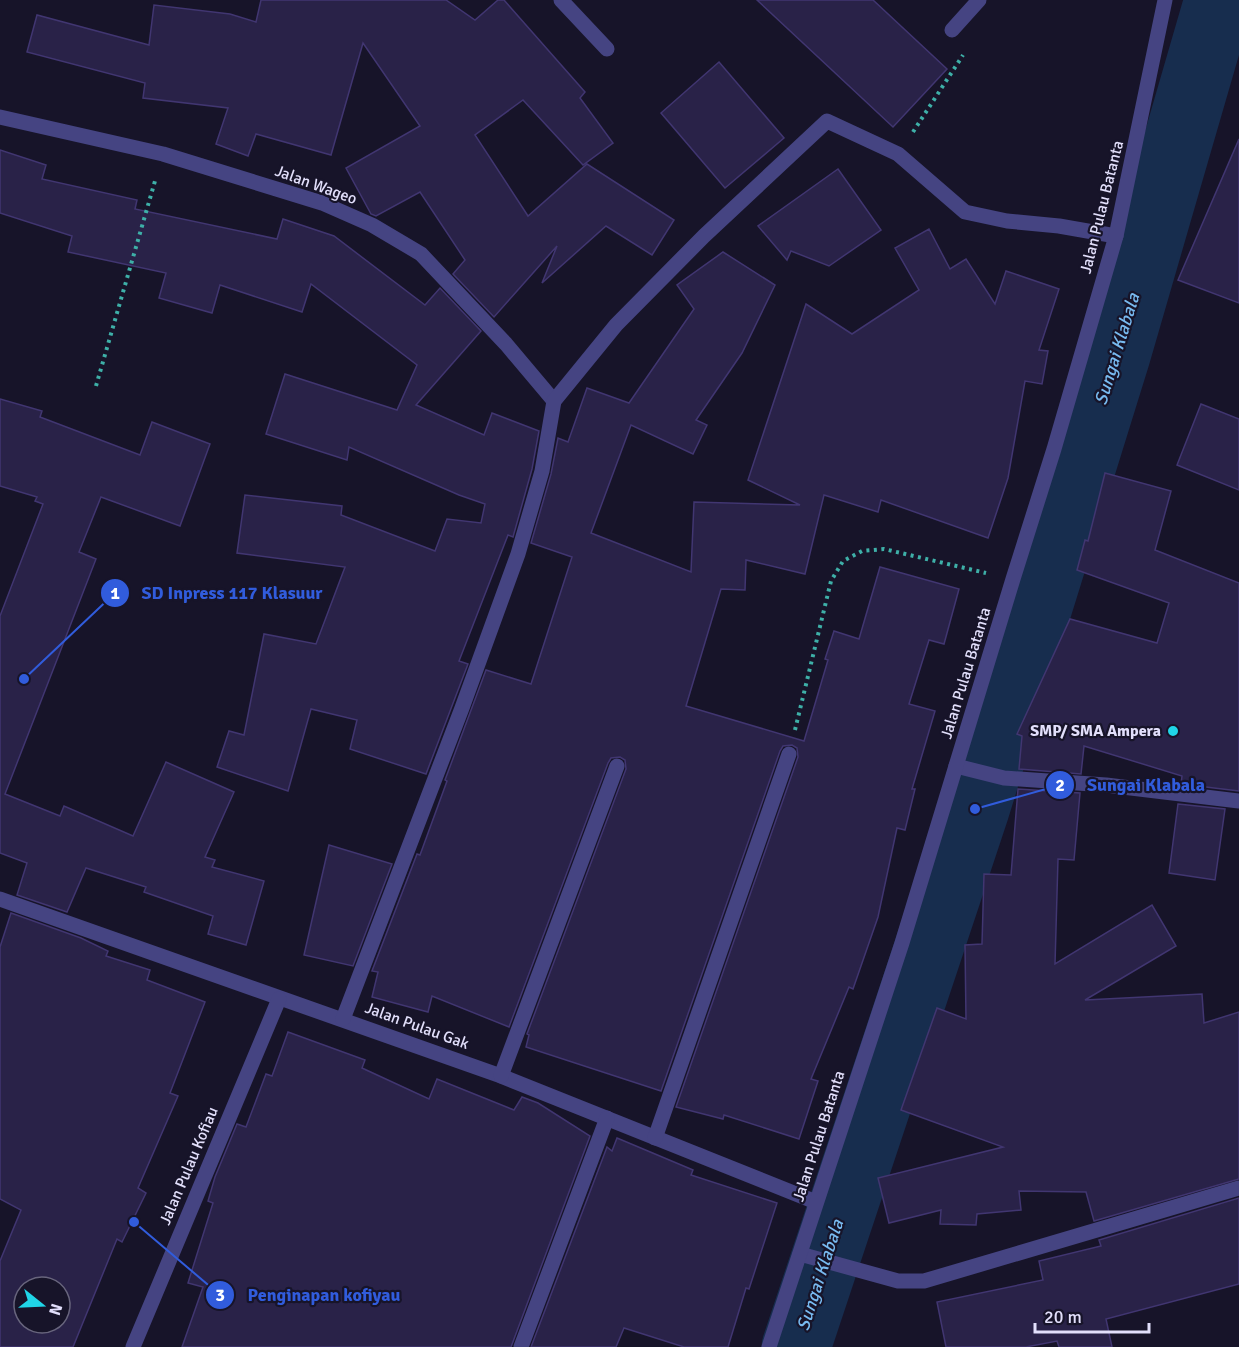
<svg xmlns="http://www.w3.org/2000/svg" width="1239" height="1347" viewBox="0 0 1239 1347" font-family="Signika,sans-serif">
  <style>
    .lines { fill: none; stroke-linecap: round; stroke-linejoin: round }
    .river { stroke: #172d4e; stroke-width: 69 }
    .building { fill: #292248; stroke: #413671; stroke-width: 1.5; fill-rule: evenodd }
    .path { stroke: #3eb0a8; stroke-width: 4; stroke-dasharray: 3 4.5; stroke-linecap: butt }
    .lane { stroke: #454482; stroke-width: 15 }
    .street { stroke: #454482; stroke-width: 15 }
    .poi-dot { fill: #20d5e7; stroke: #171429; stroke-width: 2 }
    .labels { text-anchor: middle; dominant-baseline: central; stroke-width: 4.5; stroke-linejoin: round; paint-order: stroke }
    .street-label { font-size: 16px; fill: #e2dffb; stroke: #171429 }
    .poi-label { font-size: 16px; font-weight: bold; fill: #e2dffb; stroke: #171429; text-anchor: end }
    .water-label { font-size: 18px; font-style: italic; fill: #78baf0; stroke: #171429 }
    .leader { fill: none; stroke: #315cdc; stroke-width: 2 }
    .callout-dot { fill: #315cdc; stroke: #171429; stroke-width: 2 }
    .mark-label { font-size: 18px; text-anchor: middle; font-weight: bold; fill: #fff }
    .callout-label { font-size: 18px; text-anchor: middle; font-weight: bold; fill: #315cdc; stroke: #171429; stroke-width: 4.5; stroke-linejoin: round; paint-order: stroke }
  </style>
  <rect width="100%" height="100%" fill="#171429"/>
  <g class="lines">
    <path class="river" d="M796,1347L975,809L1116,355L1219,0"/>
  </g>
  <g class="building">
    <path d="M261,0H446L475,20L498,0H504L585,92L580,98L613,143L583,165L523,100L475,135L528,216L587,164L674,220L652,255L606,226L542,283L557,246L494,317L453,274L465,260L420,192L376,216L371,214L346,168L420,126L363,43L331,155L256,134L248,156L216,144L228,108L143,98L145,83L27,52L37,15L149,45L154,5L230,14L256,22Z"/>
    <path d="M757,0H873L947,69L893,127Z"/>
    <path d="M719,62L784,138L725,188L661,113Z"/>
    <path d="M1239,139V303L1178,280Z"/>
    <path d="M0,150L46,165L42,179L137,200L135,209L277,239L283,219L334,236L425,305L440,288L481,331L416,405L484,435L492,413L539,431L532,469L513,537L508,535L459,661L468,664L426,774L350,749L357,720L311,709L288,791L217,767L229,731L244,735L264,634L316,644L345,567L237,553L245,495L342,506L341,515L435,551L447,519L481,523L485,504L459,495L349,447L347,460L266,434L285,374L397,410L417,365L311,284L302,312L220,285L212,313L159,298L166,273L68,252L72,236L0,213Z"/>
    <path d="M838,169L881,230L829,266L791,251L787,260L758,226Z"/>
    <path d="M929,229L950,269L966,259L995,304L1006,271L1059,289L1039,350L1048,351L1042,384L1025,381L1008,478L988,538L881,500L878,512L824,495L805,574L746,560L745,590L721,589L686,706L804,741L828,660L825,659L834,631L859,639L880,567L959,589L944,644L929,640L909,704L935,711L912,789H915L905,830L897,828L878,917L853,989L849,987L811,1079L818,1081L799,1139L724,1115L723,1119L676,1107L798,757L797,748L792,745L783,746L780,751L661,1091L526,1047L529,1035L527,1034L626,769L625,760L620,757L611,758L608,763L509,1027L432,996L428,1012L372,997L378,972L372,971L417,854L420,855L447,781L445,780L486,670L531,684L572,557L531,543L551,474L558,438L568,442L587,388L629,403L694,309L677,285L723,252L775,285L742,353L696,420L707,425L693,454L631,425L591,533L691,572L694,502L800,505L748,480L806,304L852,334L919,290L895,248Z"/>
    <path d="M0,399L42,411L40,417L140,455L152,422L210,444L180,526L101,497L79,552L96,559L5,794L60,816L64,806L133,836L166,762L234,792L205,857L215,860L212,867L264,881L246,945L208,934L213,916L144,892L146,887L86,868L67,912L17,895L27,863L0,853V616L43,504L35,501L37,497L0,486Z"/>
    <path d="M1201,404L1239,419V490L1177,465Z"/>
    <path d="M1105,473L1171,491L1155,550L1239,583V791L1181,784L1182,776L1084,746L1081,774L1019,769L1022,736L1017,734L1070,619L1157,643L1169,603L1077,570L1085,540L1088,541Z"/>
    <path d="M1018,789L1080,793L1074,860L1058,859L1055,964L1152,905L1176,946L1085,1000L1202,994L1204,1023L1239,1012V1179L1094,1221L1086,1192L1019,1191L1021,1210L977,1214L976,1225L940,1224L941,1210L889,1223L878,1178L1003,1147L901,1110L937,1008L966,1019L965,945L982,944L984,874L1011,875Z"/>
    <path d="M1178,804L1225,809L1215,880L1169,873Z"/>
    <path d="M329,845L392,864L353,966L304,955Z"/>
    <path d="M11,913L81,938L108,951L106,956L150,970L147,980L205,1002L170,1093L178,1096L138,1188L146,1193L122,1242L117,1239L73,1347H0V1261L21,1210L0,1199V947ZM24,1287H60V1323H24Z"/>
    <path d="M288,1032L365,1060L362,1068L429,1099L437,1079L514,1110L522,1097L538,1103L590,1136L511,1347H182L203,1287L188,1283L213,1203L208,1201L215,1177L237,1124L246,1127L266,1074L272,1076Z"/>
    <path d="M617,1138L693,1170L691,1175L777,1203L749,1289L746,1288L728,1347H684L624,1328L616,1347H531L607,1147L612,1151Z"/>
    <path d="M1239,1198V1284L1106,1319L1112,1347H1059L1057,1341L1026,1347H946L937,1302L1043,1280L1039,1261L1101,1246L1099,1240Z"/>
  </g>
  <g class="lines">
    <g class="path">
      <path d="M913,132L963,55"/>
      <path d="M96,386L155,181"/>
      <path d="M795,730L831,581L843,561L862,551L884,549L986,573"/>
    </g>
    <path class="lane" d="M952,30L979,0"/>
    <g class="street">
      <path d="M561,0L607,49"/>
      <path d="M0,117L163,154L322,203L372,225L421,254L506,344L554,401"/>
      <path d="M956,766L1004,778L1106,785L1239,801"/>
      <path d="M0,899L501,1076L816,1202"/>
      <path d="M343,1019L462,708L518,554L542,471L554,401L616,325L704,236L827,121L898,154L965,212L1007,221L1059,226L1116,236"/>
      <path d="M501,1076L617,766"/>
      <path d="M655,1138L789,754"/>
      <path d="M800,1254L898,1281H924L1239,1188"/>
      <path d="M133,1347L279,999"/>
      <path d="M521,1347L607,1118"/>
      <path d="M769,1347L902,943L1013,579L1054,449L1116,236L1165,0"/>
    </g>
  </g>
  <circle class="poi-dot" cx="1173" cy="731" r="6"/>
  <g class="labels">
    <g class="street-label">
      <text transform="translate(316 185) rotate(20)">Jalan Wageo</text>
      <text transform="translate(1102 207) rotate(-76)">Jalan Pulau Batanta</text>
      <text transform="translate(966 673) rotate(-73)">Jalan Pulau Batanta</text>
      <text transform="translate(417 1026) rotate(20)">Jalan Pulau Gak</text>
      <text transform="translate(819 1136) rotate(-72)">Jalan Pulau Batanta</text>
      <text transform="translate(189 1166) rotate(-67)">Jalan Pulau Kofiau</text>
    </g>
    <g class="poi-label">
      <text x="1161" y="731">SMP/ SMA Ampera</text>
    </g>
    <g class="water-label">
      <text transform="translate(1117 349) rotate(-73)">Sungai Klabala</text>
      <text transform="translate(820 1275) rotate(-72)">Sungai Klabala</text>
    </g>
  </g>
  <path class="leader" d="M24 679L115 593M975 809L1060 785M134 1222L220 1295"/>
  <g class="callout-dot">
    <circle cx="24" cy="679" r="6"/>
    <circle cx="975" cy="809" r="6"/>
    <circle cx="134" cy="1222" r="6"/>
    <circle cx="115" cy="593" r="15"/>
    <circle cx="1060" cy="785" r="15"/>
    <circle cx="220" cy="1295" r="15"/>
  </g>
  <g class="mark-label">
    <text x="115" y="599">1</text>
    <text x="1060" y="791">2</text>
    <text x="220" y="1301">3</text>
  </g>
  <g class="callout-label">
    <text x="232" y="599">SD Inpress 117 Klasuur</text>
    <text x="1146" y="791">Sungai Klabala</text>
    <text x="324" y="1301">Penginapan kofiyau</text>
  </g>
  <g transform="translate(42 1305) rotate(108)"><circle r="28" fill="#171429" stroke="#68657d" stroke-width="1.5"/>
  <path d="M0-4.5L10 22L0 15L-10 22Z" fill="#20d5e7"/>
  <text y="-9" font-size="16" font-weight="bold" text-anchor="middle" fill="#e2dffb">N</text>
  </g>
  <path d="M1035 1323v9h114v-9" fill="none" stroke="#e2dffb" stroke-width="3"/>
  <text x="1044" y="1323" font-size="18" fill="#e2dffb" stroke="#171429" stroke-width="4.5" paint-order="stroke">20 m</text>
</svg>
